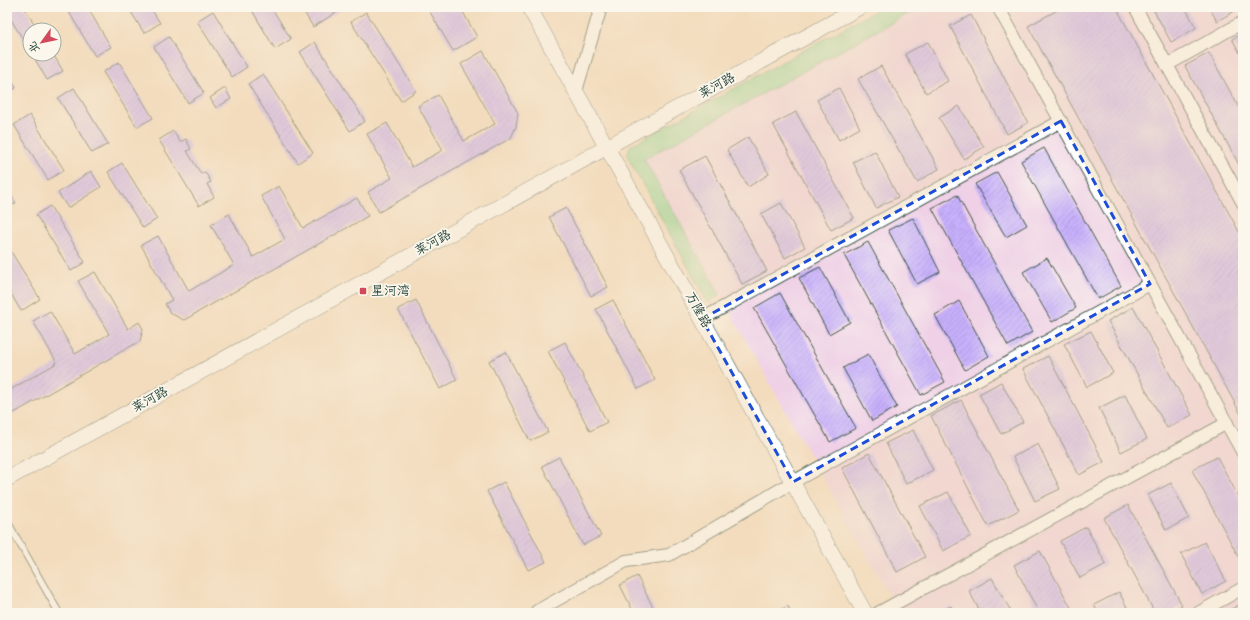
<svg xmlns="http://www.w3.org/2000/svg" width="1250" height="620" viewBox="0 0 1250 620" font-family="'Indie Flower','LXGW WenKai TC',sans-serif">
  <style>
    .built { fill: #efd0e6 }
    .grass { fill: #89d592; stroke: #548963 }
    .building { fill: url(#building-hatch) }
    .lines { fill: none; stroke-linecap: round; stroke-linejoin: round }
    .service-casing { stroke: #3f5549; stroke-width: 8 }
    .minor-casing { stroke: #3f5549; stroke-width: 14 }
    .tertiary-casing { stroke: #3f5549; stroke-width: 16 }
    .service { stroke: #fff; stroke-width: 6 }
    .minor { stroke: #fff; stroke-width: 12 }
    .tertiary { stroke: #fff; stroke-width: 15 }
    .marked { fill: none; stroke: #1d4ed8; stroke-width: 3; stroke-dasharray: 8 5; stroke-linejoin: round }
    .poi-dot { fill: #d1495b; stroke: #fbf7ec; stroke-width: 1.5 }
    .labels { text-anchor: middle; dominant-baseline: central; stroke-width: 3.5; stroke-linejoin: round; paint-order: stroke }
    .street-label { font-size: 13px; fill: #1f3d34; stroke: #fbf7ec }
    .poi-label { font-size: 13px; fill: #1f3d34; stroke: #fbf7ec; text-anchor: start }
  </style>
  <defs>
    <pattern id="building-hatch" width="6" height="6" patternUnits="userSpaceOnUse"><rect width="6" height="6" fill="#c8b0fd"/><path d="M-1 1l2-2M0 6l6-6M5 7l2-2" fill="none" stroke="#a290ce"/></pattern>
  </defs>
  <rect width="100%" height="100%" fill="#fbf7ec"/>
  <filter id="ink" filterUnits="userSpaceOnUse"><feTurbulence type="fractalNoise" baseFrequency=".025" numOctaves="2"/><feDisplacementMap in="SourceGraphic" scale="8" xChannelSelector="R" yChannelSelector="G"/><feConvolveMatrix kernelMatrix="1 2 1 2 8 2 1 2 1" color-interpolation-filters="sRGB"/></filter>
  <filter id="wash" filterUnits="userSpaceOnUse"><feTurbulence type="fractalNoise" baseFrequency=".012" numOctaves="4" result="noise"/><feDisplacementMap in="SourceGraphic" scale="16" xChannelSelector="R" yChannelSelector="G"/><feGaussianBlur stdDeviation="0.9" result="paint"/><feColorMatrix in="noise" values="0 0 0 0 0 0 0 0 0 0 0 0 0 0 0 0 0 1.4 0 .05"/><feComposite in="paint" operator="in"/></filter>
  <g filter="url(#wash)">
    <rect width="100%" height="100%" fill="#f3dcbe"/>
    <path class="built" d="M920,7H1243V613H899L644,159Z"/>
    <path class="grass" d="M882,7H920L644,159L720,295L708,303L627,156L630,146Z"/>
    <g id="blocks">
      <g class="building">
        <path d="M7,7H24L38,30H30V51L7,13Z"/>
        <path d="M66,7H87L111,47L95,56Z"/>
        <path d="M128,7H150L160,23L144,33Z"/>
        <path d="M250,7H271L291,39L275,49Z"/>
        <path d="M301,7H345L313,27Z"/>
        <path d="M427,7H460L477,37L453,51Z"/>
        <path d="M1063,7H1116L1243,239V418L1028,26Z"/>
        <path d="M1152,7H1185L1196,28L1171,42Z"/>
        <path d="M1209,7H1242L1217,21Z"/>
        <path d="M213,11L247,67L232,77L197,21Z"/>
        <path d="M366,12L416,91L401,101L351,22Z"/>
        <path d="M971,15L1028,123L1007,134L950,26Z"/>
        <path d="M1243,33V58L1232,39Z"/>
        <path d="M169,37L204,93L188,103L154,47Z"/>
        <path d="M315,42L365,121L350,131L300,52Z"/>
        <path d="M928,42L948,81L926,93L905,54Z"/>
        <path d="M483,51L518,113L516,126L511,138L379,212L368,192L392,178L367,134L387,123L412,167L443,150L418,106L438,95L464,141L495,124L461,64Z"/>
        <path d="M1209,53L1243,115V172L1185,66Z"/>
        <path d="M32,54H53L63,71L47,80Z"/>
        <path d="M119,62L153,118L137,127L103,72Z"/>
        <path d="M881,66L939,169L917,182L858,79Z"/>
        <path d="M7,72L16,88L7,94Z"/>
        <path d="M263,74L313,153L298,163L248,84Z"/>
        <path d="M74,88L108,144L92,153L58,98Z"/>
        <path d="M225,88L231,99L216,108L210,98Z"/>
        <path d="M839,88L860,128L839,140L817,100Z"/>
        <path d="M959,106L984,147L964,159L939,118Z"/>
        <path d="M796,112L854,218L831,230L773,124Z"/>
        <path d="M30,115L64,170L48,180L14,125Z"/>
        <path d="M173,131L180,142L186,139L191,149L187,151L201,174L205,172L211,182L207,184L214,197L199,206L159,140Z"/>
        <path d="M748,137L769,174L748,187L727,150Z"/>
        <path d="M1044,148L1121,286L1098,299L1021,161Z"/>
        <path d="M875,151L898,197L876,208L853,162Z"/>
        <path d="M705,156L767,271L742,284L679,170Z"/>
        <path d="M122,163L157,219L143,228L108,172Z"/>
        <path d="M91,171L101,187L68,208L58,193Z"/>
        <path d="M997,172L1027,225L1006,237L975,184Z"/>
        <path d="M279,186L303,228L357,198L368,216L184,320L170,313L165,304L172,300L141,245L158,236L189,291L234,265L211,225L229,214L253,257L285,239L261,196Z"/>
        <path d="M7,189L16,203L7,208Z"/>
        <path d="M957,195L1032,332L1008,346L932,208Z"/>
        <path d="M781,203L805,247L785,258L761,214Z"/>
        <path d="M50,206L85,262L71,271L36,215Z"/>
        <path d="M566,208L608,287L591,296L549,217Z"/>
        <path d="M913,218L940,272L917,284L888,230Z"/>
        <path d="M868,242L945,382L921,395L844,255Z"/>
        <path d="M7,245L40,299L21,311L7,287Z"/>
        <path d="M1047,258L1076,308L1052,322L1023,272Z"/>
        <path d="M820,267L850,322L829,334L799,278Z"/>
        <path d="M95,272L128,329L139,322L143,329L140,341L7,417V389L8,391L57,363L33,321L50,311L75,354L109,334L78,281Z"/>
        <path d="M780,293L856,428L830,442L754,308Z"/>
        <path d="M416,300L457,380L440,389L398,309Z"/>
        <path d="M613,300L655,380L638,389L596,309Z"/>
        <path d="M959,301L989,356L965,370L935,315Z"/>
        <path d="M1133,307L1192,415L1167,428L1108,321Z"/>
        <path d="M1091,331L1113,373L1087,387L1064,344Z"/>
        <path d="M565,342L607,422L590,431L548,351Z"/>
        <path d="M506,352L548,432L530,441L489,361Z"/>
        <path d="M868,354L897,407L872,421L843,368Z"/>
        <path d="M1048,356L1104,462L1079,475L1023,369Z"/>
        <path d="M1001,382L1023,422L1001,434L979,394Z"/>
        <path d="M1125,395L1147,439L1121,452L1099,408Z"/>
        <path d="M961,400L1019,510L988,526L931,416Z"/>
        <path d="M913,430L933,470L906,484L886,443Z"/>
        <path d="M1038,444L1060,489L1035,501L1013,457Z"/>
        <path d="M869,453L925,557L897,572L842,468Z"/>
        <path d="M559,457L601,536L583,545L542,466Z"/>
        <path d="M1217,457L1243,505V565L1192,470Z"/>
        <path d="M504,482L546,562L528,570L487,491Z"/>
        <path d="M1171,483L1189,518L1166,530L1148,495Z"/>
        <path d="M948,492L971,536L943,551L920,506Z"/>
        <path d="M1128,505L1182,605L1168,613H1155L1104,518Z"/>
        <path d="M1086,527L1106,564L1080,578L1060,541Z"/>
        <path d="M1205,542L1226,581L1202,594L1181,554Z"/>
        <path d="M1040,551L1074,613H1039L1014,565Z"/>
        <path d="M637,576L656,613H634L620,585Z"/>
        <path d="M992,578L1012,613H981L969,591Z"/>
        <path d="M1119,592L1130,613H1098L1094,605Z"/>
        <path d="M1239,605L1243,613H1224Z"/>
        <path d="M788,606L791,613H775Z"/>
        <path d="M951,606L955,613H937Z"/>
      </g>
    </g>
  </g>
  <g filter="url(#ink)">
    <use href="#blocks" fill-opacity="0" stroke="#3f5549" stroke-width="1"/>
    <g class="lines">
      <defs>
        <path id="service" d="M7,521L59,613"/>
        <g id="minor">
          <path d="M998,7L1243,453"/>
          <path d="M1135,7L1243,203"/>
          <path d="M1167,65L1243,22"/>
          <path d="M576,91L601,7"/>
          <path d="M702,319L1061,121"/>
          <path d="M537,611L626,561L669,555L793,482L1150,284"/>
          <path d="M878,613L1227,423"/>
          <path d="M1198,613L1243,588"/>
        </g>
        <g id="tertiary">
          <path d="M529,7L865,613"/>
          <path d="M7,479L860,7"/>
        </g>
      </defs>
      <use href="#service" class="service-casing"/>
      <use href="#minor" class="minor-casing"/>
      <use href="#tertiary" class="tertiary-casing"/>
      <use href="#service" class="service"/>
      <use href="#minor" class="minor"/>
      <use href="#tertiary" class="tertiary"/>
    </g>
  </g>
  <path d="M0 0H1250V620H0ZM1061,121L1150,284L793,482L702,319Z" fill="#f3dcbe" fill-opacity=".55" fill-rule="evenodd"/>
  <path class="marked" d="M1061,121L1150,284L793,482L702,319Z"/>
  <rect class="poi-dot" x="359" y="287" width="8" height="8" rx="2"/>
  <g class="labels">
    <g class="street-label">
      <text transform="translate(717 86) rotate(-29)">莱河路</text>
      <text transform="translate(433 243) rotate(-29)">莱河路</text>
      <text transform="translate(698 310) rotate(61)">万隆路</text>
      <text transform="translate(150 400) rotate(-29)">莱河路</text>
    </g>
    <g class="poi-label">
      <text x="371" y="291">星河湾</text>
    </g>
  </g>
  <rect width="1250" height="620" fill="none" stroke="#fbf7ec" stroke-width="24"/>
  <g transform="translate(42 42) rotate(237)"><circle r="19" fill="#fbf7ec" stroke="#a3ada2"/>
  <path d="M0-3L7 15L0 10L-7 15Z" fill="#d1495b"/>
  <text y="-6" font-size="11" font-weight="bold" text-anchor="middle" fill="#1f3d34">北</text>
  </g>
</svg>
